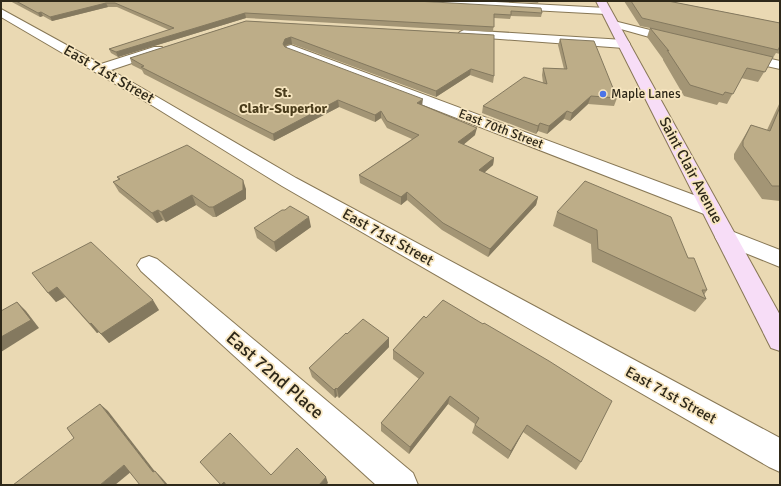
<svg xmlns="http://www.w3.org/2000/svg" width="781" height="486" viewBox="0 0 781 486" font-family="Signika,sans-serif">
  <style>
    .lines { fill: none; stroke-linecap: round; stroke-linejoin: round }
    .minor-casing { stroke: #877755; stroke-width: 2 }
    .secondary-casing { stroke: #877755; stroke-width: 2 }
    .minor { fill: #fff; fill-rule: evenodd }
    .secondary { fill: #f7ddf7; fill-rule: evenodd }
    .wall { fill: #a39575 }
    .shaded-wall { fill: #84795f }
    .building { fill: #bdad88; stroke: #84795f }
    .poi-dot { fill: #4c74e8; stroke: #f7e6c0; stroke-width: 1.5 }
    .labels { text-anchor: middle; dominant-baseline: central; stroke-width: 3.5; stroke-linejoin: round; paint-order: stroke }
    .far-poi-label { font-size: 13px; fill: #2e2819; stroke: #f7e6c0; text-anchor: start }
    .far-street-label { font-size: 13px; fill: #2e2819; stroke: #f7e6c0 }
    .far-quarter-label { font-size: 14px; font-weight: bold; fill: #4a3c1b; stroke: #f7e6c0 }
    .street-label { font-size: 15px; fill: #2e2819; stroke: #f7e6c0 }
    .near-street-label { font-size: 18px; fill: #2e2819; stroke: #f7e6c0 }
  </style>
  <rect width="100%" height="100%" fill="#ead9b3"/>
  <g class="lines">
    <defs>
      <g id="minor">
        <path d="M412,1H476L606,8L611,11L606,14L417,4Z"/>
        <path d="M1,9L101,64L154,47H162L164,50L162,53L111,70L296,178L780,438V472L769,467L282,186L153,106L1,17Z"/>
        <path d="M614,21L682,38L684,41L682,44L678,45L610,26L608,24L610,22Z"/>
        <path d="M464,30L624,40L628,41L630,44L628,47L624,48L460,36L458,34L460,32Z"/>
        <path d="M291,45L718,204L721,209L718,214L711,216L704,214L287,52L285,49L287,46Z"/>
        <path d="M740,52L780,61V69L735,59L734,56L735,53Z"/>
        <path d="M726,229L780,250V267L718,242L715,237L718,232Z"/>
        <path d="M149,256L157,259L173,272L413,473L418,485H376L141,271L137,265L141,259Z"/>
      </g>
      <path id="secondary" d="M596,1H606L780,315V351L771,348Z"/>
    </defs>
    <use href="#minor" class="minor-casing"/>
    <use href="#secondary" class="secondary-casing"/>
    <use href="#minor" class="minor"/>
    <use href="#secondary" class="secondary"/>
  </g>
  <g class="wall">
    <path d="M10,1H416L542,13L541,17L511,16L510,19L494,18L493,32L246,18L118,57L111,53L109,49L169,30L117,7H108L52,21L43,16L40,17Z"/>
    <path d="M504,1H539L538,3Z"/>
    <path d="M624,1H668L780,23V54L776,53L758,82L741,78L727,104L719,102L717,105L684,96L663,60V59L647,37L650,28L640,26Z"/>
    <path d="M246,21L494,35V76L493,83L470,75L436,97L292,44L286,45L285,47L422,106L475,135L463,145L494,158L493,165L484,173L538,197L536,205L488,257L442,230L407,200L401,205L360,183L359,175L412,139L387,128L381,118L375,122L339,107L274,141L144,74L142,70L132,65L130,58Z"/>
    <path d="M560,39L617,98L614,106L588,104L570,121L564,119L547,134L538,131L536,134L482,113L483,106L543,83L542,75L543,68L564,69L558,45Z"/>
    <path d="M780,102V201L762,199L734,159V154L751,125L767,130Z"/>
    <path d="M117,177L246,189V199L216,217H213L196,205L166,222L163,220L157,223L119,192L113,182L119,180Z"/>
    <path d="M557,212L688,258L707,290L704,295L706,299L695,312L592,262L591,244L553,226Z"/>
    <path d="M311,227L276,252L257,238L254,228Z"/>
    <path d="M32,273L159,310L109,343L99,332L97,333L65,297L56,302Z"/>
    <path d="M424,316L581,462L576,470L523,432L508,459L472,433L475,424L448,404L409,454L381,431V423L419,379L393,359V350Z"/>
    <path d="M347,334L389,347L339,398L337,396L335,398L312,377L309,368Z"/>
  </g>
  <g class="shaded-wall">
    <path d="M106,3L108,7L52,21L50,17Z"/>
    <path d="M41,12L43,16L40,17L38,13Z"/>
    <path d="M245,13L246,18L118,57L116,52Z"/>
    <path d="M291,37L292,44L286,45L284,50L283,44L285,39Z"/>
    <path d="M471,69L470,75L436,97V91Z"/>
    <path d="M591,96L588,104L570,121L572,113Z"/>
    <path d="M423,99L422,106L417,103Z"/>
    <path d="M338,100L339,107L274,141L273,134Z"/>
    <path d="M381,111V118L375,122V115Z"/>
    <path d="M567,111L564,119L547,134L549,126Z"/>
    <path d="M540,123L538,131L536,134L538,126Z"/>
    <path d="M477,128L475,135L457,150L458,142Z"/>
    <path d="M494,158L493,165L478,178L479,170Z"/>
    <path d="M243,180L246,189V199L216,217L213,207Z"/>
    <path d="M407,192V200L401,205V197Z"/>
    <path d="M192,195L196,205L166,222L161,212Z"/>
    <path d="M538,197L536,205L488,257L490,249Z"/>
    <path d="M158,210L163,220L157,223L152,213Z"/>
    <path d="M309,217L311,227L276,252L274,242Z"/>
    <path d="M57,287L65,297L56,302L48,293Z"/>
    <path d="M153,300L159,310L109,343L101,334Z"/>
    <path d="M17,302L26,311L39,328L1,352V337Z"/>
    <path d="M91,323L99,332L97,333L90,324Z"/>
    <path d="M389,338V347L339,398L337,389Z"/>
    <path d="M336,388L337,396L335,398L334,390Z"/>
    <path d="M450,396L448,404L409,454L410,447Z"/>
    <path d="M100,404L108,411L160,478L153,472Z"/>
    <path d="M527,425L523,432L508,459L511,451Z"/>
    <path d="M124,465L132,471L115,485H100Z"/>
    <path d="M155,471L161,477L168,485H166Z"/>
    <path d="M326,477L328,483L326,485H319Z"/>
    <path d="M224,482L226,485H221Z"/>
  </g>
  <g class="building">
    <path d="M16,1H416L541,8L542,13L511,11V15L494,14V27L245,13L116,52L109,49L174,28L115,3H106L50,17L41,12L38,13Z"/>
    <path d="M631,1H668L780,23V46L778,50L642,18Z"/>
    <path d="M246,21L494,35V76L471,69L436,91L291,37L285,39L283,44L285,47L423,99L417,103L477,128L458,142L494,158L479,170L538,197L490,249L443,223L407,192L401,197L359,175L419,135L387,121L381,111L375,115L338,100L273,134L141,67L144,66L130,58Z"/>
    <path d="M650,28L773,57L765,72L747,68L733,94L725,92L723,95L690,85L667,50L669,51Z"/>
    <path d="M560,39L594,41L617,98L591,96L572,113L567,111L549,126L540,123L538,126L483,106L524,77L547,84L543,68L567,69Z"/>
    <path d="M780,107V186H772L743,146V141L751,125L770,131Z"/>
    <path d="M187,145L243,180V190L213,207H209L192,195L161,212L158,210L152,213L113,182L120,179L117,177Z"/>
    <path d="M585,181L671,217L688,258H694L707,290H702L706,299L598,249L597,230L557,212Z"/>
    <path d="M290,206L309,217L274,242L254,228L282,210H285Z"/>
    <path d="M91,242L153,300L101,334L91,323L90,324L57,287L48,293L32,273Z"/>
    <path d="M443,300L483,324L484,323L549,361L612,401L581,462L527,425L511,451L475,425L479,418L450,396L410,447L381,423L424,373L393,350L424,316L426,318Z"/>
    <path d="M17,302L31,320L1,337V311Z"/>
    <path d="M363,319L389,338L337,389L336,388L334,390L309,368L346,333L347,334Z"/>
    <path d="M100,404L153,472L155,471L166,485H140L124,465L100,485H13L74,438L67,428Z"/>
    <path d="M230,433L271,475L297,448L326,477L319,485H226L224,482L221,485L200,462Z"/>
  </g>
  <circle class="poi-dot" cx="603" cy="94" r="4"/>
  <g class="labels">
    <g class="far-poi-label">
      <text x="611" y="94">Maple Lanes</text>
    </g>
    <g class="far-street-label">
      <text transform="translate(501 129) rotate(21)">East 70th Street</text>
    </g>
    <g class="far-quarter-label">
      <text x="283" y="92">St.<tspan x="283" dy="16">Clair-Superior</tspan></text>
    </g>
    <g class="street-label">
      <text transform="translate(109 74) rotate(30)">East 71st Street</text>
      <text transform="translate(691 170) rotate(62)">Saint Clair Avenue</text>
      <text transform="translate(388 237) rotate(29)">East 71st Street</text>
      <text transform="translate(671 395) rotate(29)">East 71st Street</text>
    </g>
    <g class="near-street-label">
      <text transform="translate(275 375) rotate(41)">East 72nd Place</text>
    </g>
  </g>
  <rect width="781" height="486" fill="none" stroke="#2e2819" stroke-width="4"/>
</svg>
